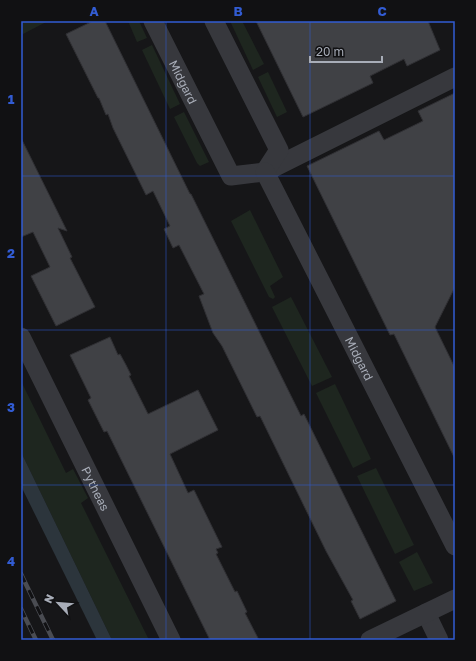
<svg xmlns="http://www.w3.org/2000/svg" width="476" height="661" viewBox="0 0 476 661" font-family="'Golos Text',sans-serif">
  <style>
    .green { fill: #1e261f }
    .water { fill: #2c353c }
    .building { fill: #404145; stroke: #303034 }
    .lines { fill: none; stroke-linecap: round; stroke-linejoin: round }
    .minor { stroke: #37383d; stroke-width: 19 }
    .rail-casing { stroke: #4a4c52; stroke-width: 4.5 }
    .rail { stroke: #111113; stroke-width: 3; stroke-dasharray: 9; stroke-linecap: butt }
    .grid { fill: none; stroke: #325cd3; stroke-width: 1; stroke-opacity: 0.55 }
    .labels { text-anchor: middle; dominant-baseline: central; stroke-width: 3.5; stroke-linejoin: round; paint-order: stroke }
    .street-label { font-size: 12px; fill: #a8adb8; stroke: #111113 }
    .neatline { fill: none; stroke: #325cd3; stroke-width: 1.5 }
    .grid-label { font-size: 13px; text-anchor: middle; font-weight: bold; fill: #325cd3 }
  </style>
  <rect width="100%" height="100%" fill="#161618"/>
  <g class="green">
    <path d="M21,21H48L23,34L21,29Z"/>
    <path d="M128,21H139L147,38L137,42Z"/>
    <path d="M230,21H242L264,64L253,70Z"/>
    <path d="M152,45L180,104L170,109L142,50Z"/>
    <path d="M268,72L287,112L277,117L258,77Z"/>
    <path d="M184,112L209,162L200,166L197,163L174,117Z"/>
    <path d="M250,210L283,277L270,286L275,297L273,299L269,297L231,221Z"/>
    <path d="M291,297L332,377L312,386L272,307Z"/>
    <path d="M21,381L66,473L73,469L88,498L81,503L149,640H112L21,452Z"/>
    <path d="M335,384L371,459L353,468L316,393Z"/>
    <path d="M376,468L414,545L395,554L357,476Z"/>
    <path d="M417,552L433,583L414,591L399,562Z"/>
  </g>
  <path class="water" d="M21,452L112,640H97L21,486Z"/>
  <g class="building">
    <path d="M93,21H105L190,194H191L301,416L304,414L396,601L360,619L351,601L353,600L326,551L260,416L257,417L222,346L213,333L199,296L204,294L179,245L173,248L164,229L170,226L153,191L146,195L113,128L108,114L106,115L99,98H98L66,34Z"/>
    <path d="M256,21H428L440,50L407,66L404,59L370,76L373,83L303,117Z"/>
    <path d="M455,93V287L435,327L455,368V459L394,334L390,335L307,166L379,131L384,140L423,121L418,111Z"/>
    <path d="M21,138L67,231L58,228L72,257L70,258L95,307L56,326L31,276L50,267L33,232L21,237Z"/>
    <path d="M110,337L118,355L120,354L126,365L131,375L129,376L148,414L198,390L218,430L170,454L188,493L194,490L222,547L216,549L218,553L216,554L235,592L237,591L247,612L245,613L259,640H210L107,431L104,432L88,400L91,398L70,355Z"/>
  </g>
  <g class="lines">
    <g class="minor">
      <path id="s1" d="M153,21L231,176L265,172L455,77"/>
      <path d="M214,21L279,150L266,170"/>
      <path id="s2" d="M265,172L455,546"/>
      <path id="s3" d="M21,337L171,640"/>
      <path d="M426,613L439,640"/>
      <path d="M370,640L455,599"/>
    </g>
    <defs>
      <g id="rail">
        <path d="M21,574L53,640"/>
        <path d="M21,609L36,640"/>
      </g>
    </defs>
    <use href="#rail" class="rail-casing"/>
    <use href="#rail" class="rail"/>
  </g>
  <path class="grid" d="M166,21V640M310,21V640M21,176H455M21,330H455M21,485H455"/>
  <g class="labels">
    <g class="street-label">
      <text stroke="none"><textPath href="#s1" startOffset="68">Midgard</textPath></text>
      <text stroke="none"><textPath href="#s2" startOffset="209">Midgard</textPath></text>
      <text stroke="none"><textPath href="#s3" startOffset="169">Pytheas</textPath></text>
    </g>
  </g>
  <rect width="476" height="661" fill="none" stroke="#111113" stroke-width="44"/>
  <g transform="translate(58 603) rotate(296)" stroke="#111113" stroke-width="3" paint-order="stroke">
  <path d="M0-3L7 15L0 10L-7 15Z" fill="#a8adb8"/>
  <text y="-6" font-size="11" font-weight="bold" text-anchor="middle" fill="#a8adb8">N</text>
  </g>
  <path d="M310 56v6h72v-6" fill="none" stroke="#a8adb8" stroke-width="2"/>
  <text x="316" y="56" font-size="12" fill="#a8adb8" stroke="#111113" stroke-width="3" paint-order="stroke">20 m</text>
  <rect x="22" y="22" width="432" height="617" class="neatline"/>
  <g class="grid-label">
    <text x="94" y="16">A</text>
    <text x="238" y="16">B</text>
    <text x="382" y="16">C</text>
    <text x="11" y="104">1</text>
    <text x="11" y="258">2</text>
    <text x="11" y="412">3</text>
    <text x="11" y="566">4</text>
  </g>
</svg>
